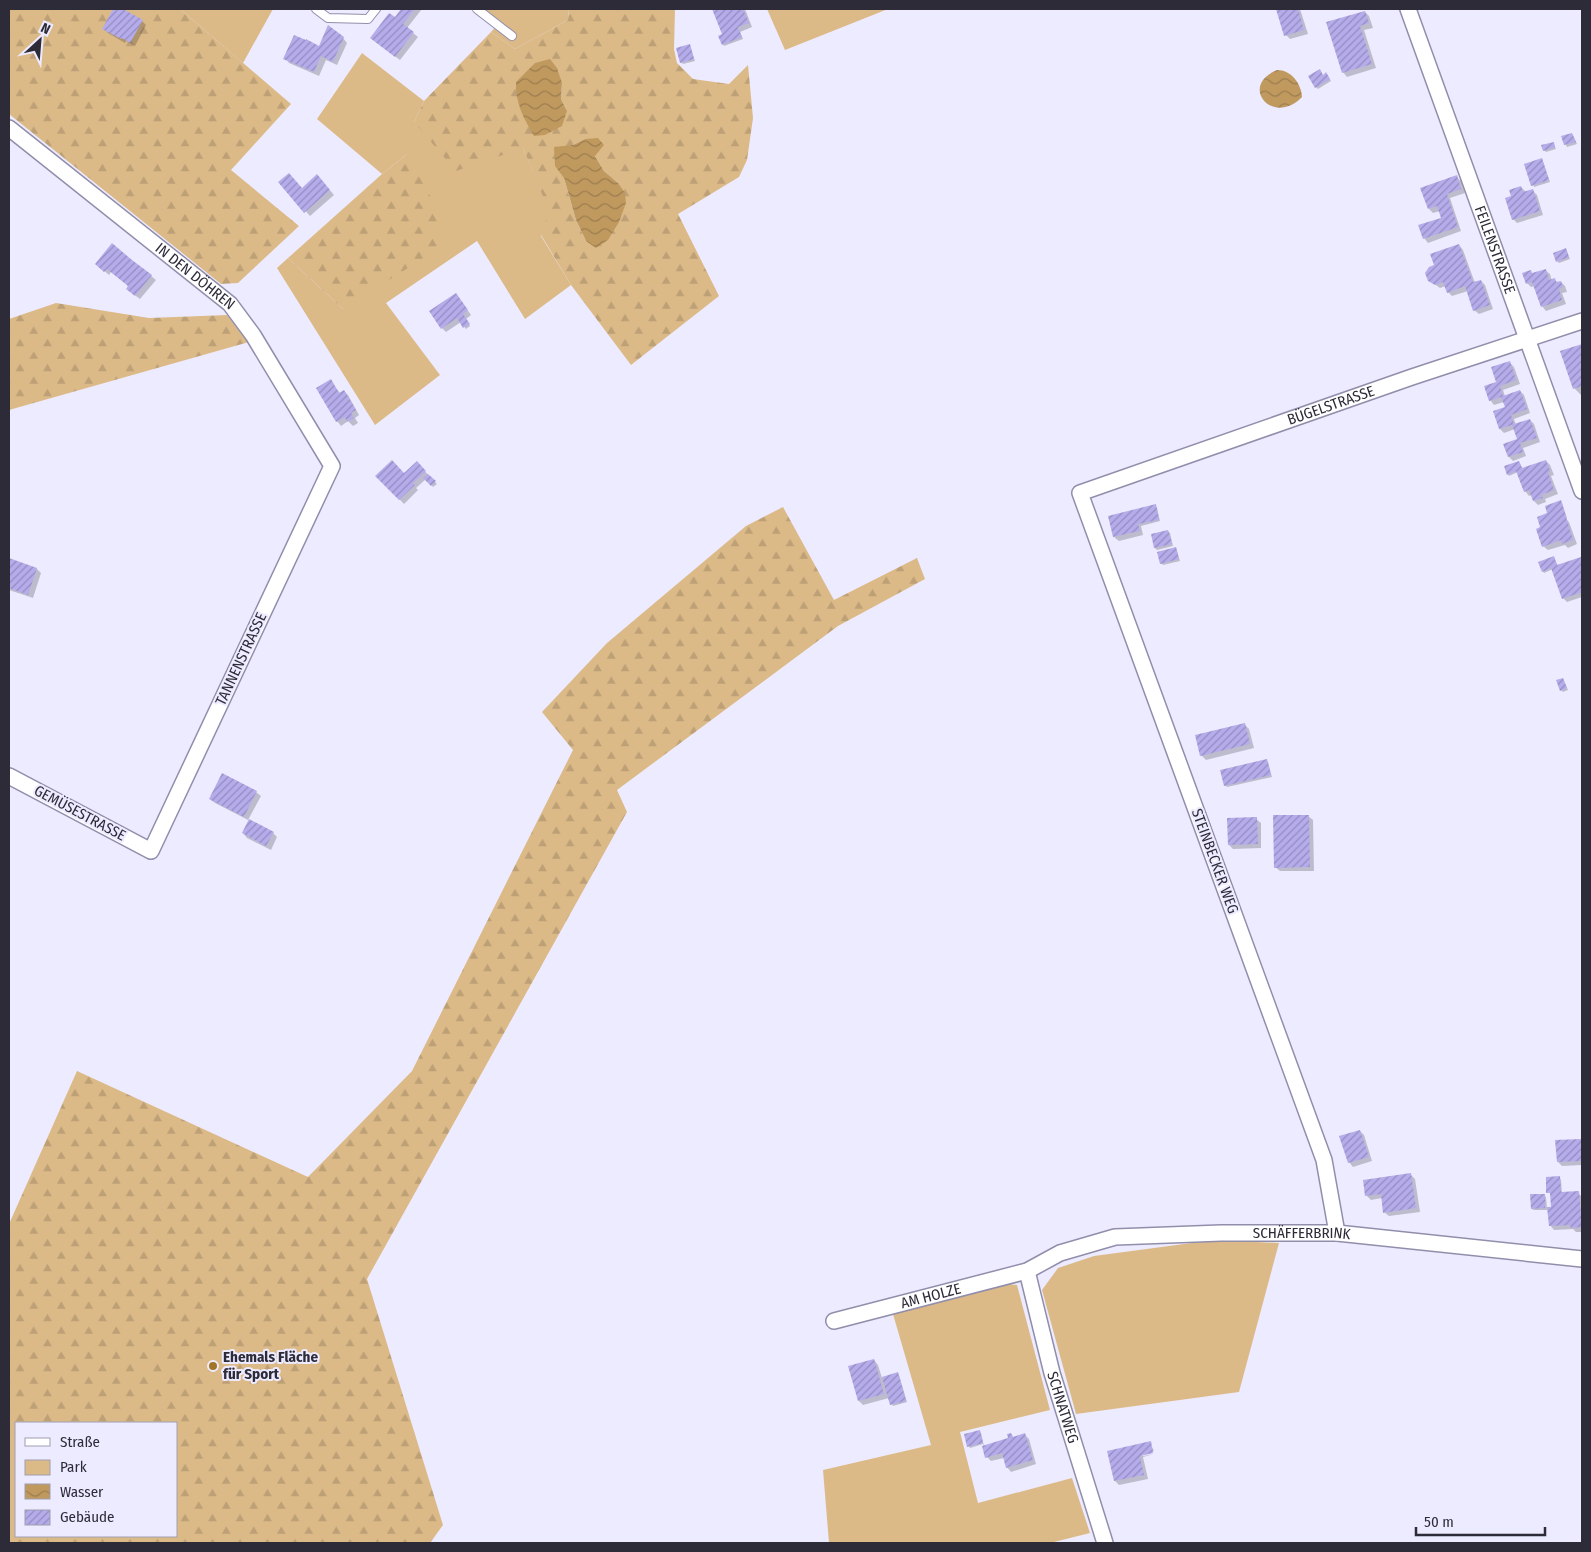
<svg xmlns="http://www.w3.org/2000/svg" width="1591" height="1552" viewBox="0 0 1591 1552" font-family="'Fira Sans Condensed',sans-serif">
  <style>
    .green { fill: #dcba88 }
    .forest { fill: url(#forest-firs); fill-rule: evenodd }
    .water { fill: url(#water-waves) }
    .shadow { fill: #0003 }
    .building { fill: url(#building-hatch) }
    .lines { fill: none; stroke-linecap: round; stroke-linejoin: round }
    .service-casing { stroke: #918eac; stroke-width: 10 }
    .minor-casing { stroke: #918eac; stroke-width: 18 }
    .service { stroke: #fff; stroke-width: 8 }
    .minor { stroke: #fff; stroke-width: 15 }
    .poi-dot { fill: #a27526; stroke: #edebff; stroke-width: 2 }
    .labels { text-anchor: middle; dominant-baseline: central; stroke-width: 4; stroke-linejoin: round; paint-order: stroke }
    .street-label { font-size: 15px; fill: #2d2b38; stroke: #edebff }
    .poi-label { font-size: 15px; font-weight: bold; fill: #2d2b38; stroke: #edebff; text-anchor: start }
  </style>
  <defs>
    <pattern id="forest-firs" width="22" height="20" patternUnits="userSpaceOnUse" patternTransform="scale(1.25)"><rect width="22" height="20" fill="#dcba88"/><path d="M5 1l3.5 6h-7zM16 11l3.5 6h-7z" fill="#bda076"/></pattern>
    <pattern id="water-waves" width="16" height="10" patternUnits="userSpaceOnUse" patternTransform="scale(1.25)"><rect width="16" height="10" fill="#c0995e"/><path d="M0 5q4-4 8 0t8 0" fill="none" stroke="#9c7d4f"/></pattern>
    <pattern id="building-hatch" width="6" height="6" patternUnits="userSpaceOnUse" patternTransform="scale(1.25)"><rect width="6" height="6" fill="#b5aceb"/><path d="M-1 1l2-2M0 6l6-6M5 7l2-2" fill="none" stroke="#948cbf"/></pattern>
  </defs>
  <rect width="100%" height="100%" fill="#edebff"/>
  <g class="green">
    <path d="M180,9H273L243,63Z"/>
    <path d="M483,9H569L568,20L515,49L491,32L499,23Z"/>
    <path d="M767,9H888L785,50Z"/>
    <path d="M362,53L424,101L414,122L523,148L550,211L541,236L571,285L525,319L477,241L386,303L440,375L375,425L277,268L288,258L343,309L407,154L382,174L317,119Z"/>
    <path d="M1214,1240L1279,1243L1239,1392L1076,1414L1042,1290L1058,1268L1094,1256Z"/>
    <path d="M1007,1284L1017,1285L1050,1410L960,1432L978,1503L1072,1478L1090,1533L1050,1543H829L823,1470L931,1445L893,1314Z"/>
  </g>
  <g class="forest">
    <path d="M9,9H180L291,104L231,170L299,226L238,283L221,284L9,114Z"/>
    <path d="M569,9H675L674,49L677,63L693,79L729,84L748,65L753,118L747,160L739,177L678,214L719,296L631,365L571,285L541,235L549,211L523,148L456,171L414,122L424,101L491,32L515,49L568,20ZM536,63L562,83L561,99L567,111ZM585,139L604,171L618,183L586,241L576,220L564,178L573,145Z"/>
    <path d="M407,154L444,221L438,249L343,309L288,258L382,174Z"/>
    <path d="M56,303L149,318L227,315L249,342L9,410V319Z"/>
    <path d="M783,507L834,600L917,558L925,579L838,626L617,790L627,812L367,1279L443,1525L430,1543H9V1224L77,1071L308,1177L412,1071L573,750L542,712L607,643L746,526ZM176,1423V1536H16V1423Z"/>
  </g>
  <g class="water">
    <path d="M550,59L557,68L562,83L561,99L567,111L562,126L545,135L534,136C524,119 515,103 516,82L535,63Z"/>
    <path d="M1277,70C1291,70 1301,83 1302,97C1273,127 1238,86 1277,70Z"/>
    <path d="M598,138L604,145L595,156L604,171L618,183L625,193L626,203L619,222L608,240L596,248L586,241L576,220L564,178L555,166L554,147L573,145L585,139Z"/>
  </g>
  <g class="shadow">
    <path d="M115,9H120L142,21L146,25L135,46L126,41L125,43L108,33L104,29Z"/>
    <path d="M403,9H422L407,28L418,37L400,60L376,42Z"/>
    <path d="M713,9H745L752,27L740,32L743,39L724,46L723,44L724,34Z"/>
    <path d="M1278,9H1300L1308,34L1290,39L1286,35Z"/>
    <path d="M1365,12L1369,16L1373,28L1364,30L1376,68L1347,77L1343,72Z"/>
    <path d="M343,38L347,43L337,65L326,60L319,76L289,63L285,58L319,48Z"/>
    <path d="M690,46L695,61L683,64L681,62Z"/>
    <path d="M1323,76H1328L1331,81L1318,89L1316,87Z"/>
    <path d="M1572,134L1577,144L1567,147L1562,137Z"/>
    <path d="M1553,143L1556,149L1546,152L1544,150Z"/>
    <path d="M1542,159L1550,182L1534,187L1525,165Z"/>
    <path d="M1456,177L1461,181L1465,193L1450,198L1461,231L1428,243L1424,238L1443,218L1440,211L1433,213L1429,209Z"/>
    <path d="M321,180L334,195L310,216L280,182L302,189Z"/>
    <path d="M1521,187L1526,192L1532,190L1537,195L1543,215L1517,223L1513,219V196Z"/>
    <path d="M1459,245L1463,250L1475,283L1481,281L1485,285L1493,309L1479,314L1474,310L1468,291L1452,296L1448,292L1446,286L1440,288L1430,281L1436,265Z"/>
    <path d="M1566,250L1570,259L1559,263L1557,261Z"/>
    <path d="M101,268L145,271L156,280L140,299L132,293L129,286L111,272L109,275Z"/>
    <path d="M1545,270L1550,274L1552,281L1555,280L1558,283L1561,282L1565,286L1567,292L1562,293L1566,304L1546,311L1542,306L1535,286L1531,287L1527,283L1533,274Z"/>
    <path d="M456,294L471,315L466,319L470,326L466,329L461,322L446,332L442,328Z"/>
    <path d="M1582,345V395H1581L1574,388L1562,352Z"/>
    <path d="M1509,362L1514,367L1520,384L1503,390L1505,396L1520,391L1524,395L1530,413L1514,419L1516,425L1530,420L1534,424L1540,442L1523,448L1526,456L1513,461L1509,457L1518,440L1515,429L1504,433L1500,429L1506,408L1504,402L1494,405L1490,400Z"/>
    <path d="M330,381L340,393L344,391L348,395L359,415L355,418L358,423L353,426L348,421L341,426L337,421Z"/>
    <path d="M1546,461L1550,465L1554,475L1551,476L1558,494L1545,499L1546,502L1538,505L1534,501L1532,495L1529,496L1525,491L1518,472L1509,476L1508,474L1519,462L1523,469Z"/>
    <path d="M417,463L437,484L433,487L426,479L416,488L418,490L404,504L377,476L404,475Z"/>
    <path d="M1562,503L1567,518H1565L1569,522L1577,544L1568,548L1565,545L1548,550L1543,546L1542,528L1549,513Z"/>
    <path d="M1155,506L1157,508L1160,521L1141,526L1143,535L1119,541L1114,537Z"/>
    <path d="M1168,531L1170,533L1173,546L1157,550L1155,548L1152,535Z"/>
    <path d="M1176,548L1180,561L1163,565L1161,563Z"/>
    <path d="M1554,558L1558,566L1580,559L1582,561V597L1567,602L1563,598L1553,569L1544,573L1543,571Z"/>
    <path d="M9,559L37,569L41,573L33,598L9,590Z"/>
    <path d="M1563,679L1568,690L1563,692L1561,690Z"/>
    <path d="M1245,725L1249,729L1254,748L1206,760L1201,755Z"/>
    <path d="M1267,761L1268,762L1272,777L1227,787L1225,785Z"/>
    <path d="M256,792L261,796L248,820L273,833L277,837L271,850L247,838L243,833L250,821L215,803L210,799Z"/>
    <path d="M1308,816L1313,820L1314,871H1280L1275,867Z"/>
    <path d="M1256,819L1261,823V848L1233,849L1229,845Z"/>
    <path d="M1360,1131L1364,1135L1372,1161L1353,1167L1349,1162Z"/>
    <path d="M1582,1140V1165L1562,1166L1558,1162L1557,1142Z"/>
    <path d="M1410,1174L1415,1179L1420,1212L1389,1216L1384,1212L1382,1198L1371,1200L1366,1195Z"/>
    <path d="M1559,1178L1561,1180L1562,1193H1578L1582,1197V1232H1576L1573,1229L1554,1230L1550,1225L1549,1210H1534L1532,1209L1544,1195L1546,1197L1547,1208H1553L1552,1194L1547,1192Z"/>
    <path d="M874,1360L878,1365L882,1378L897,1374L899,1375L907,1402L893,1406L889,1398L863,1405L859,1401Z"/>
    <path d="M979,1431L981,1433L984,1446L1009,1439L1011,1434L1014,1438L1025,1435L1029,1439L1036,1464L1011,1472L1007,1467L1004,1458L991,1461L987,1457L983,1444L970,1448L969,1446Z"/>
    <path d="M1150,1443L1154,1451L1141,1454L1143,1456L1154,1454L1143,1457L1148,1479L1119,1485L1115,1481Z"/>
  </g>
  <g class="building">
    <path d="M113,9H123L143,20L130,43L122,38L121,39L102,29Z"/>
    <path d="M401,9H415L403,24L414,32L395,57L370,38L389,13L395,17Z"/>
    <path d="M712,9H743L749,23L738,27L742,37L722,45L718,36L722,34Z"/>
    <path d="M1276,9H1298L1304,30L1284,36Z"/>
    <path d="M1365,11L1369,23L1360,26L1372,64L1342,73L1326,22Z"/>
    <path d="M328,25L344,37L333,62L321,56L314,72L283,59L294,35L306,40V39L319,46Z"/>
    <path d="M690,44L694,59L680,63L676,48Z"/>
    <path d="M1320,69L1323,75L1326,72L1330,79L1315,88L1308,76Z"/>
    <path d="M1572,133L1576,142L1564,145L1561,136Z"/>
    <path d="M1554,142L1555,147L1543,151L1541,145Z"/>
    <path d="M1542,158L1549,180L1531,186L1524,164Z"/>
    <path d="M289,173L302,188L317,174L330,190L304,213L278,182Z"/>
    <path d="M1457,175L1461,189L1447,194L1458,227L1423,239L1418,225L1441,218L1437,206L1428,209L1420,188Z"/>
    <path d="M1521,186L1523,192L1533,189L1540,211L1512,220L1505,198L1511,196L1509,190Z"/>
    <path d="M112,243L132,260L152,275L135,296L126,289L128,286L107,269L104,272L95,264Z"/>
    <path d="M1459,244L1473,282L1481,280L1490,305L1473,311L1465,286L1447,293L1443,282L1435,285L1428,281L1425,273L1429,267L1434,265L1430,254Z"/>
    <path d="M1566,248L1569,257L1556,262L1553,253Z"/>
    <path d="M1546,269L1549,280L1555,278L1556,282L1561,281L1563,287L1559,289L1562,300L1541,307L1532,282L1526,284L1522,273L1531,270L1532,273Z"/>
    <path d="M456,293L468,310L463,314L470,324L463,328L457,318L441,329L429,311Z"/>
    <path d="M1582,344V386L1573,389L1560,351Z"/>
    <path d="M1510,361L1516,380L1500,386L1503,396L1520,390L1527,409L1511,415L1514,424L1530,419L1537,438L1520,443L1523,452L1508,457L1503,444L1517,439L1512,425L1499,429L1493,411L1505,407L1501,397L1489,401L1484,386L1496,382L1491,367Z"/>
    <path d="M331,379L339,393L344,390L356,410L351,413L354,418L347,422L345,417L336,422L316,388Z"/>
    <path d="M392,460L404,473L417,461L426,471L413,483L415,485L399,500L375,476Z"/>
    <path d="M1546,460L1550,471L1548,472L1554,490L1541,495L1543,498L1533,501L1529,490L1524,492L1516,471L1507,475L1504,466L1519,461L1522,468Z"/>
    <path d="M428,474L436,481L431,486L423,478Z"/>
    <path d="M1561,500L1573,540L1562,544L1561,540L1542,547L1536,529L1540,527L1537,517L1547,513L1545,506Z"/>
    <path d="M1156,504L1159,520L1138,524L1140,531L1113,537L1108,516Z"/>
    <path d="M1168,530L1172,544L1154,548L1151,534Z"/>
    <path d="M1176,547L1179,559L1160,564L1157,552Z"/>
    <path d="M1554,556L1557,565L1581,557L1582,562V592L1562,599L1551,568L1542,572L1538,562Z"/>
    <path d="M9,558L37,568L28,595L9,588Z"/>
    <path d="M1563,678L1567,688L1560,691L1556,680Z"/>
    <path d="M1245,723L1250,744L1200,756L1195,735Z"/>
    <path d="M1267,759L1271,775L1224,786L1220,770Z"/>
    <path d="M222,773L257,791L244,817L209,799Z"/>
    <path d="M1273,815H1309L1310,867L1274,868Z"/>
    <path d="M1257,817L1258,844L1228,845L1227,818Z"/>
    <path d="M249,819L274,832L266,846L242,833Z"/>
    <path d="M1360,1130L1369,1157L1348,1163L1339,1136Z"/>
    <path d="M1582,1139V1161L1557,1162L1555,1140Z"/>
    <path d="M1411,1173L1416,1208L1383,1213L1381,1194L1365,1196L1363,1180Z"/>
    <path d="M1560,1176L1561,1192L1579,1191L1582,1227L1571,1228L1570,1225L1549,1226L1547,1207H1551L1550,1193H1546V1177Z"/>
    <path d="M1530,1194H1545V1208L1531,1209Z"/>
    <path d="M874,1359L884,1394L858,1401L848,1366Z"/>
    <path d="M898,1372L906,1401L890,1405L882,1377Z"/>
    <path d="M980,1430L983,1443L967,1447L964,1434Z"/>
    <path d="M1011,1433L1013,1437L1025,1433L1033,1460L1006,1468L1002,1453L985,1458L982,1446L1008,1438L1007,1434Z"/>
    <path d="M1151,1441L1153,1453L1140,1456L1144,1475L1114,1481L1107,1451Z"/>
  </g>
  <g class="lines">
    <defs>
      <g id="service">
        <path d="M316,9L328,18L368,19L376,9"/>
        <path d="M477,9L512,36"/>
      </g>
      <g id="minor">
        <path id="s1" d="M1408,9L1582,491"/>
        <path id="s2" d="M9,128L230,304L253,335L332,466L151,851L9,776"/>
        <path id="s3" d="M1337,1233L1324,1160L1080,493L1412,377L1582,321"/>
        <path id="s4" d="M1027,1271L1052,1373L1105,1543"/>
        <path id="s5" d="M834,1321L1027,1271L1060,1253L1115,1237L1221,1233H1337L1582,1259"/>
      </g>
    </defs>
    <use href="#service" class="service-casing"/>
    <use href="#minor" class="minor-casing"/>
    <use href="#service" class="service"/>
    <use href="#minor" class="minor"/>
  </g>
  <circle class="poi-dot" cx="213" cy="1366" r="5"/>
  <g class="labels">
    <g class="street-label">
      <text stroke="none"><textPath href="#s1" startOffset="256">FEILENSTRASSE</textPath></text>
      <text stroke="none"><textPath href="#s2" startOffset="238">IN DEN DÖHREN</textPath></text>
      <text stroke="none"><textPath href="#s3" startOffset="1050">BÜGELSTRASSE</textPath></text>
      <text transform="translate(241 659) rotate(-65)">TANNENSTRASSE</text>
      <text transform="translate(80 813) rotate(28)">GEMÜSESTRASSE</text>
      <text transform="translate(1215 861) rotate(70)">STEINBECKER WEG</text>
      <text stroke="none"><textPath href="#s5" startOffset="481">SCHÄFFERBRINK</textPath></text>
      <text stroke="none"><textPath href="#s5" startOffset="100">AM HOLZE</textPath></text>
      <text stroke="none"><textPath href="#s4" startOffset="141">SCHNATWEG</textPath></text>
    </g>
    <g class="poi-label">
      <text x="223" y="1357">Ehemals Fläche<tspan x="223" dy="17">für Sport</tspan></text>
    </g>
  </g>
  <rect width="1591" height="1552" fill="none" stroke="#2d2b38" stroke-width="20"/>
  <rect x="15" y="1422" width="162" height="115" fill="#edebff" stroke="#a09eaf"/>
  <rect x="25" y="1438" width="25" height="8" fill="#ffffff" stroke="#a09eaf"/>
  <text x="60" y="1447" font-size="15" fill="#2d2b38">Straße</text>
  <rect x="25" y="1460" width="25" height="15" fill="#dcba88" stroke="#a09eaf"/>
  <text x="60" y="1472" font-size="15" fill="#2d2b38">Park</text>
  <rect x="25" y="1484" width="25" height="15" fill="url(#water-waves)" stroke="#a09eaf"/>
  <text x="60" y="1497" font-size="15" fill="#2d2b38">Wasser</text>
  <rect x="25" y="1510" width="25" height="15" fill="url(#building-hatch)" stroke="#a09eaf"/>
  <text x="60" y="1522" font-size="15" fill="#2d2b38">Gebäude</text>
  <g transform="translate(40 40) rotate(26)" stroke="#edebff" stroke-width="4" paint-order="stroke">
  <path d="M0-4L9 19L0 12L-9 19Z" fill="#2d2b38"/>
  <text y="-8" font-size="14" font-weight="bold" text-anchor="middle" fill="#2d2b38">N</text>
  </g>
  <path d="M1416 1527v8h129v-8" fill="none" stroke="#2d2b38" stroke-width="2.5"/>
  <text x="1424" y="1527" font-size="15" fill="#2d2b38" stroke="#edebff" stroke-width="4" paint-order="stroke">50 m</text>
</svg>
